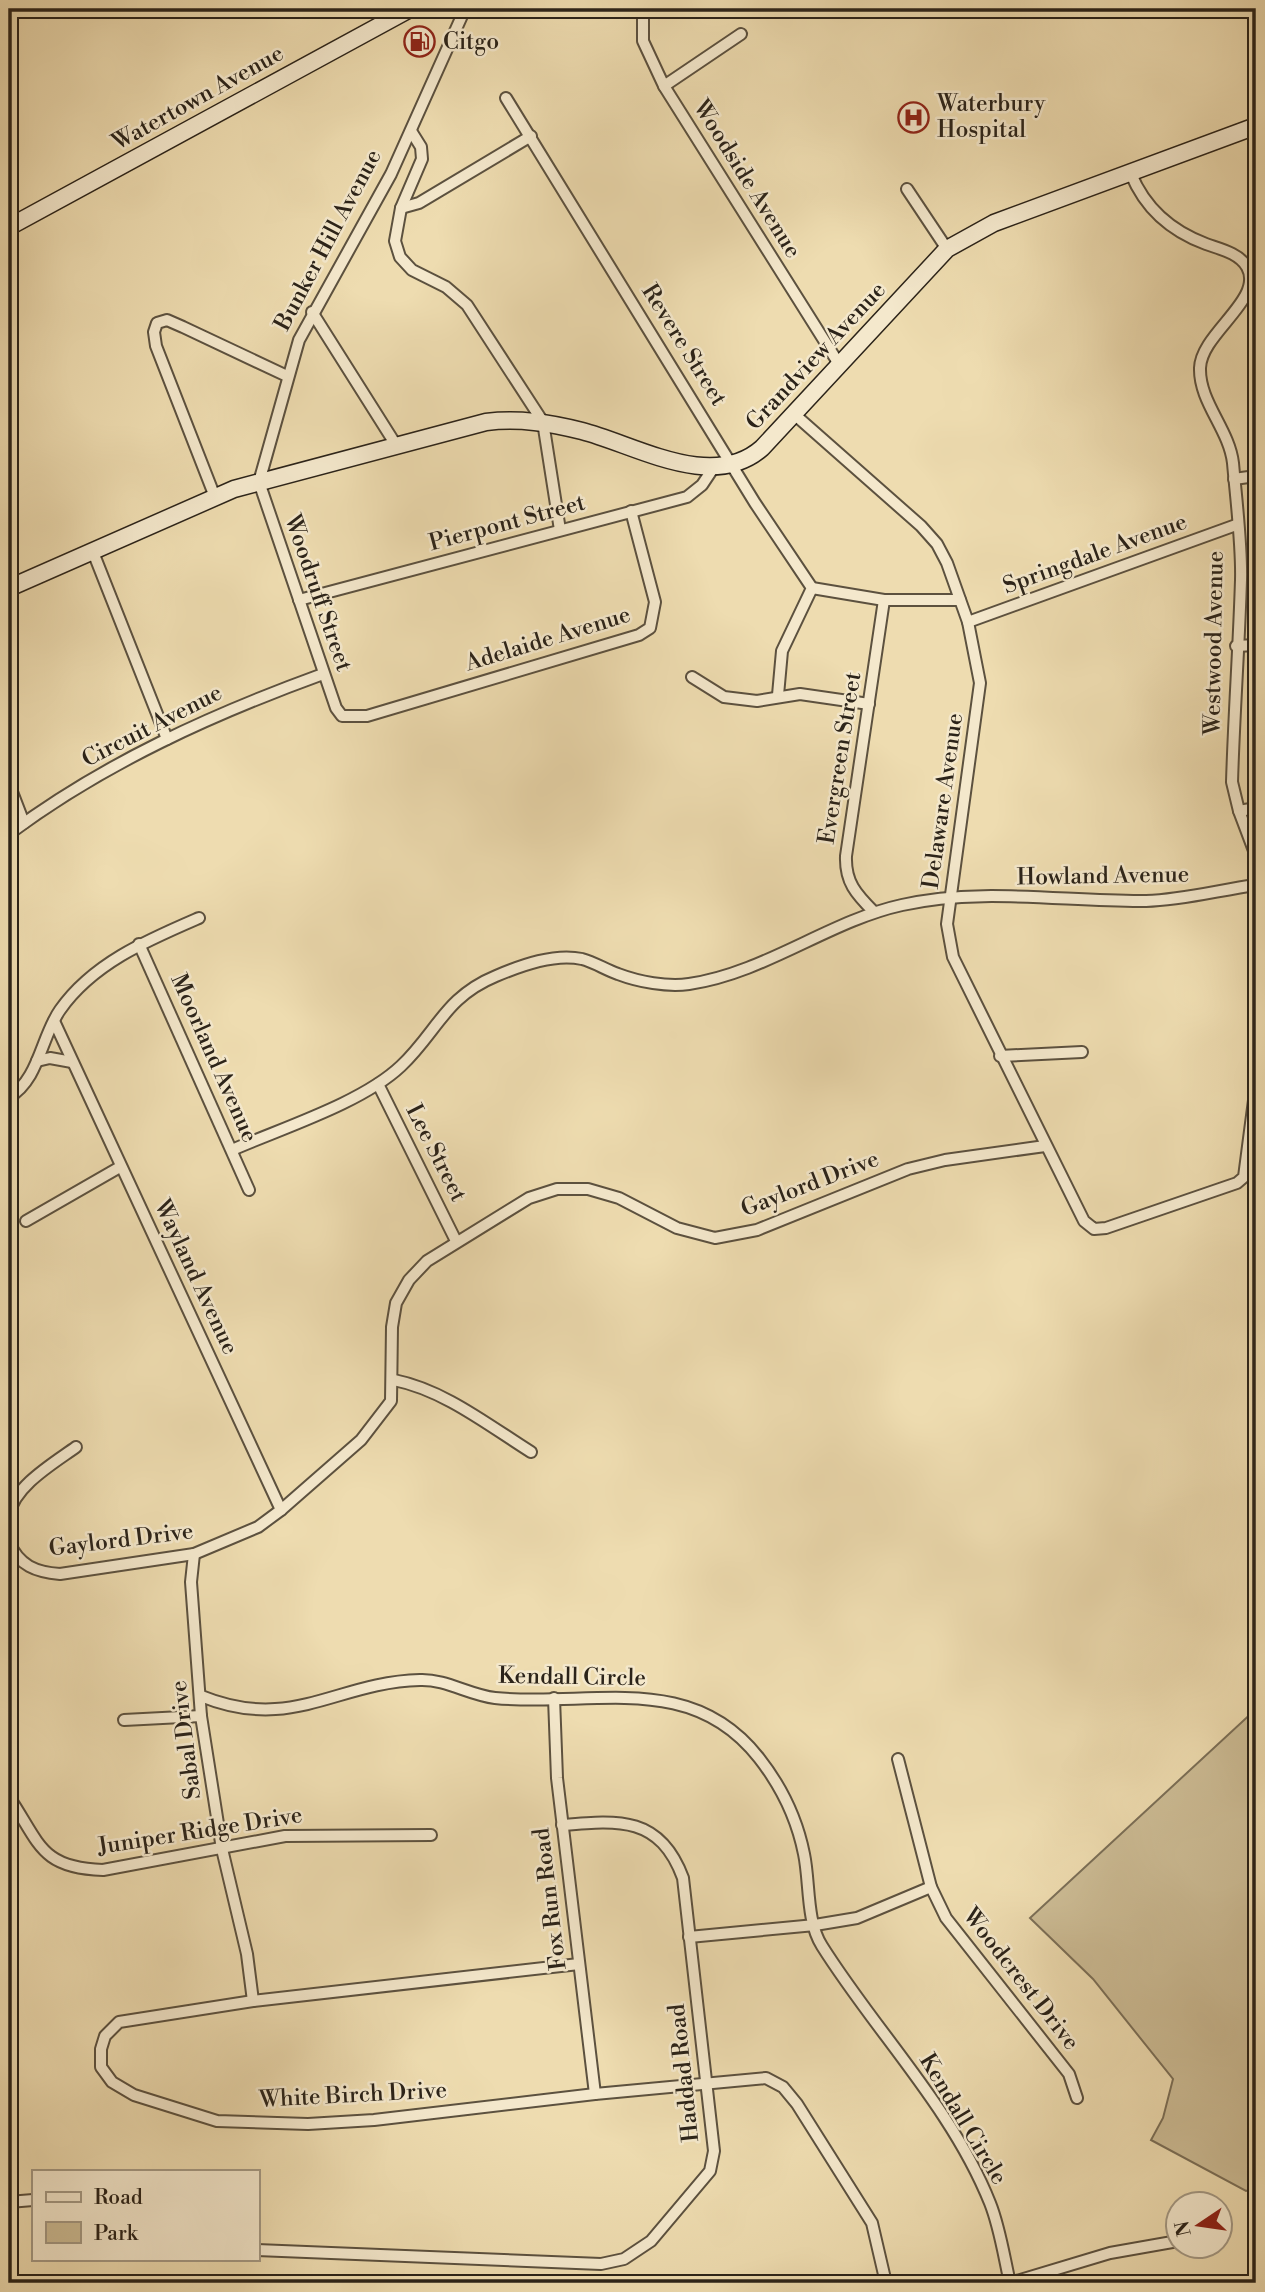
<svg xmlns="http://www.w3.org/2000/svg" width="1265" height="2292" viewBox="0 0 1265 2292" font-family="'Libre Bodoni',serif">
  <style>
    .green { fill: #cdbd96; stroke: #7c7058; stroke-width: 2 }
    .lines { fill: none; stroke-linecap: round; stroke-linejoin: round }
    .street-casing { stroke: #5c513f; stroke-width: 14 }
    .secondary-casing { stroke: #2b2319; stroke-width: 19 }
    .street { stroke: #f4e8cc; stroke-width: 10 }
    .secondary { stroke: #f4e8cc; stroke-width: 16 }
    .labels { text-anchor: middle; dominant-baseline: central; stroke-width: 5; stroke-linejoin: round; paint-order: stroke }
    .poi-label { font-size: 23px; fill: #2b2319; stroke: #f4e8cc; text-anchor: start }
    .street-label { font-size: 23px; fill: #2b2319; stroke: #f4e8cc }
  </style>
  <rect width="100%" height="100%" fill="#eedcb0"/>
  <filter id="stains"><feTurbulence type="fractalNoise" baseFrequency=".00286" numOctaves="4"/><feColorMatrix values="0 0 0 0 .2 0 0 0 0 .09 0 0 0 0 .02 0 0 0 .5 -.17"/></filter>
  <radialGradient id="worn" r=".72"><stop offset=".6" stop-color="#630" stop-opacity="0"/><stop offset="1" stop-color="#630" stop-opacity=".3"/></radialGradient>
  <path class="green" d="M1256,1709V2188L1246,2191L1151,2140L1163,2118L1173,2079L1093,1979L1030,1918Z"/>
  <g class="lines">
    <defs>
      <g id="street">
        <path d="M465,9L391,174L299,340L259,482L336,708L342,716H367L639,635L650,628L655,602L631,511"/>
        <path d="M643,9V41L664,86L839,364"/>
        <path d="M664,86L741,34"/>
        <path d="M506,98L755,503L812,588L782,651L778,695"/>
        <path d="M411,131L421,147L422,159L401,208L395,241L400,257L412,270L446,287L467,305L543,422L560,530"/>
        <path d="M1131,174C1145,208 1171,231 1206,244C1220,249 1239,253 1247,267C1265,299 1201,333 1200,368C1199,402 1229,429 1233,463C1236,498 1242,545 1241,580C1239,647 1234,714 1232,782L1239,811L1256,856"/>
        <path d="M907,189L947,249"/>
        <path d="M401,208L419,203L531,136"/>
        <path d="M312,312L396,445"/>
        <path d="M794,414L921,526L937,544L947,563L968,622L980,683L947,924L953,957L1084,1221L1094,1229L1106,1228L1237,1183L1244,1177L1256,1085"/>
        <path d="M1234,479L1256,476"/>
        <path d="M215,497L156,346L154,332L157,323L167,320L183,327L287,376"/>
        <path d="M93,552L167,739"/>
        <path d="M812,588L884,600H960"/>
        <path d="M299,600L687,497L702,485L714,467"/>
        <path d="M968,622L1236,525"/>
        <path d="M1236,646L1256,645"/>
        <path d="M692,677L724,697L757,701L800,694L869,704"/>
        <path d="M9,784L24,823"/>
        <path d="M1239,811L1256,808"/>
        <path d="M9,834C104,763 213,714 323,674"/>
        <path d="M874,912C856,894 845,882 846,856L884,600"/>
        <path d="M139,944L249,1190"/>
        <path d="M54,1021L281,1510"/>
        <path d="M1000,1056L1082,1052"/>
        <path d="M37,1061L50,1058L72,1062"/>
        <path d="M378,1084L456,1241"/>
        <path d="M9,1097C39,1080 41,1037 60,1010C93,963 148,940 199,918"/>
        <path d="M232,1150C282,1128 362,1103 401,1066C437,1032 445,997 496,976C522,965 555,953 582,959C594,962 606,970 618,974C639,982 667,987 689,984C765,973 829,921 902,905C981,887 1066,902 1146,901C1184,900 1219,890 1256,885"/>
        <path d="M26,1221L120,1167"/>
        <path d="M394,1380C444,1390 488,1425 531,1452"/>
        <path d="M9,1515C14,1486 54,1463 76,1447"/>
        <path d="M9,1542C19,1566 36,1572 60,1574L194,1554L258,1527L281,1510L361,1440L391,1401L392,1327L396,1303L409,1280L427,1261L529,1198L557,1189H588L619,1198L677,1228L715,1238L757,1230L908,1169L945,1160L1045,1146"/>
        <path d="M194,1554L191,1582L201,1716L222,1849L247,1954L253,2001"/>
        <path d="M201,1696C292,1733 336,1682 420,1680C446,1679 469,1695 495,1698C589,1708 690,1669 759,1758C781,1786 797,1819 804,1854C810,1882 806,1921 822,1946C876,2032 952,2108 990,2203C1000,2228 1004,2257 1010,2283"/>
        <path d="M554,1698L557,1778L595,2094"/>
        <path d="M124,1720L201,1716"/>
        <path d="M898,1759L931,1887L946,1918L1069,2074L1077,2098"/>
        <path d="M9,1797C40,1843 40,1868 103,1870L285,1836L431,1835"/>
        <path d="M689,1937L815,1925L857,1918L931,1887"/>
        <path d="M579,1964L253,2001L119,2022L105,2036L101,2049V2067L112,2082L134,2095L217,2121L308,2124L374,2120L595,2094L766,2078L783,2087L797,2104L872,2223L886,2283"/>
        <path d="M9,2202L33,2200"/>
        <path d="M257,2250L601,2264L624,2259L651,2241L710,2171L714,2151L683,1878C660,1816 619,1820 562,1825"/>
        <path d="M1010,2283L1110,2253L1178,2241"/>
      </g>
      <g id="secondary">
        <path d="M9,227L410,9"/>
        <path d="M9,588L234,489L486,422C520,418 550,423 582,431C636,445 712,492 762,448L947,249L994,223L1256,126"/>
      </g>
    </defs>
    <use href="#street" class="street-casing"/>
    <use href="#secondary" class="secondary-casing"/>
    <use href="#street" class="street"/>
    <use href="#secondary" class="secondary"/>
  </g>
  <defs>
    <symbol id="fuel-ring" viewBox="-11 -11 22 22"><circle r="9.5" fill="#f4e8cc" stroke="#8f2418" stroke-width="1.5"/><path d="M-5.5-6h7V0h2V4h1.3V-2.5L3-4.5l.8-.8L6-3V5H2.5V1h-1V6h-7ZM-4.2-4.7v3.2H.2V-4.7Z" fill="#8f2418"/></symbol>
    <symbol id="hospital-ring" viewBox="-11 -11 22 22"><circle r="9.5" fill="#f4e8cc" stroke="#8f2418" stroke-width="1.5"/><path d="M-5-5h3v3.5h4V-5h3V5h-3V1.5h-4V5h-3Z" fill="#8f2418"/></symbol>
  </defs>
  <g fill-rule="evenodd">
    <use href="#fuel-ring" x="402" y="24" width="35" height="35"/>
    <use href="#hospital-ring" x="896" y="100" width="35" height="35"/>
  </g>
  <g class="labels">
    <g class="poi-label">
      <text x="443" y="42">Citgo</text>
      <text x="937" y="104">Waterbury<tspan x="937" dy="26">Hospital</tspan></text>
    </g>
    <g class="street-label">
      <text transform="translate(198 98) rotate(-29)">Watertown Avenue</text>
      <text transform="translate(747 179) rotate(58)">Woodside Avenue</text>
      <text transform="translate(328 240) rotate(-62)">Bunker Hill Avenue</text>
      <text transform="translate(684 345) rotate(58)">Revere Street</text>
      <text transform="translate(816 356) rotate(-47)">Grandview Avenue</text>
      <text transform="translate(507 523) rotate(-15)">Pierpont Street</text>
      <text transform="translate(1095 554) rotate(-20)">Springdale Avenue</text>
      <text transform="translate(318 593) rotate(71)">Woodruff Street</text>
      <text transform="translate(548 639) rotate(-17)">Adelaide Avenue</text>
      <text transform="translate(1214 643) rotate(-89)">Westwood Avenue</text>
      <text transform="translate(152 726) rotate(-27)">Circuit Avenue</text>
      <text transform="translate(840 758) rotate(-81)">Evergreen Street</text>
      <text transform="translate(943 801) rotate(-82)">Delaware Avenue</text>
      <text transform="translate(1103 876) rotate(-1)">Howland Avenue</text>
      <text transform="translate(214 1058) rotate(66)">Moorland Avenue</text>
      <text transform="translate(436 1153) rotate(63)">Lee Street</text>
      <text transform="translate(810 1184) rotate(-21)">Gaylord Drive</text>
      <text transform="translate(196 1277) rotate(65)">Wayland Avenue</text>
      <text transform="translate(121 1540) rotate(-7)">Gaylord Drive</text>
      <text transform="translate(572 1677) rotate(1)">Kendall Circle</text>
      <text transform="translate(186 1740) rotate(-97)">Sabal Drive</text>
      <text transform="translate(200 1831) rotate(-9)">Juniper Ridge Drive</text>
      <text transform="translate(550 1899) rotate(-97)">Fox Run Road</text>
      <text transform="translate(1021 1979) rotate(52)">Woodcrest Drive</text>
      <text transform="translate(684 2073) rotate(-96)">Haddad Road</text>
      <text transform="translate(353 2095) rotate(-3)">White Birch Drive</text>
      <text transform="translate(963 2119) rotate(59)">Kendall Circle</text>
    </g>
  </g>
  <rect width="1265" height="2292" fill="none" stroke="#eedcb0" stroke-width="35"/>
  <rect x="10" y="10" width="1244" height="2271" fill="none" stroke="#2b2319" stroke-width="3.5"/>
  <rect x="18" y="18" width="1230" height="2257" fill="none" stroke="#2b2319" stroke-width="2"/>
  <rect x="32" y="2170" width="228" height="91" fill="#f4e8cc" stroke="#a49984" stroke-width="2"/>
  <rect x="46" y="2192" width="35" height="10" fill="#f4e8cc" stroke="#a49984" stroke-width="2"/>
  <text x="94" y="2204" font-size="21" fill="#2b2319">Road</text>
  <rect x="46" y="2222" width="35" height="21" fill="#cdbd96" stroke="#a49984" stroke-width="2"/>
  <text x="94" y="2240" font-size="21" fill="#2b2319">Park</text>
  <g transform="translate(1199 2225) rotate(257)"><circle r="33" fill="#f4e8cc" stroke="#a49984" stroke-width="2"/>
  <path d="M0-5L12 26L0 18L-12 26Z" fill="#8f2418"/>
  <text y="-10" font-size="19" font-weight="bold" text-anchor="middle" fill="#2b2319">N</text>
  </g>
  <rect width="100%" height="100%" filter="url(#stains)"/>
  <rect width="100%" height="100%" fill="url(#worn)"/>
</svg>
